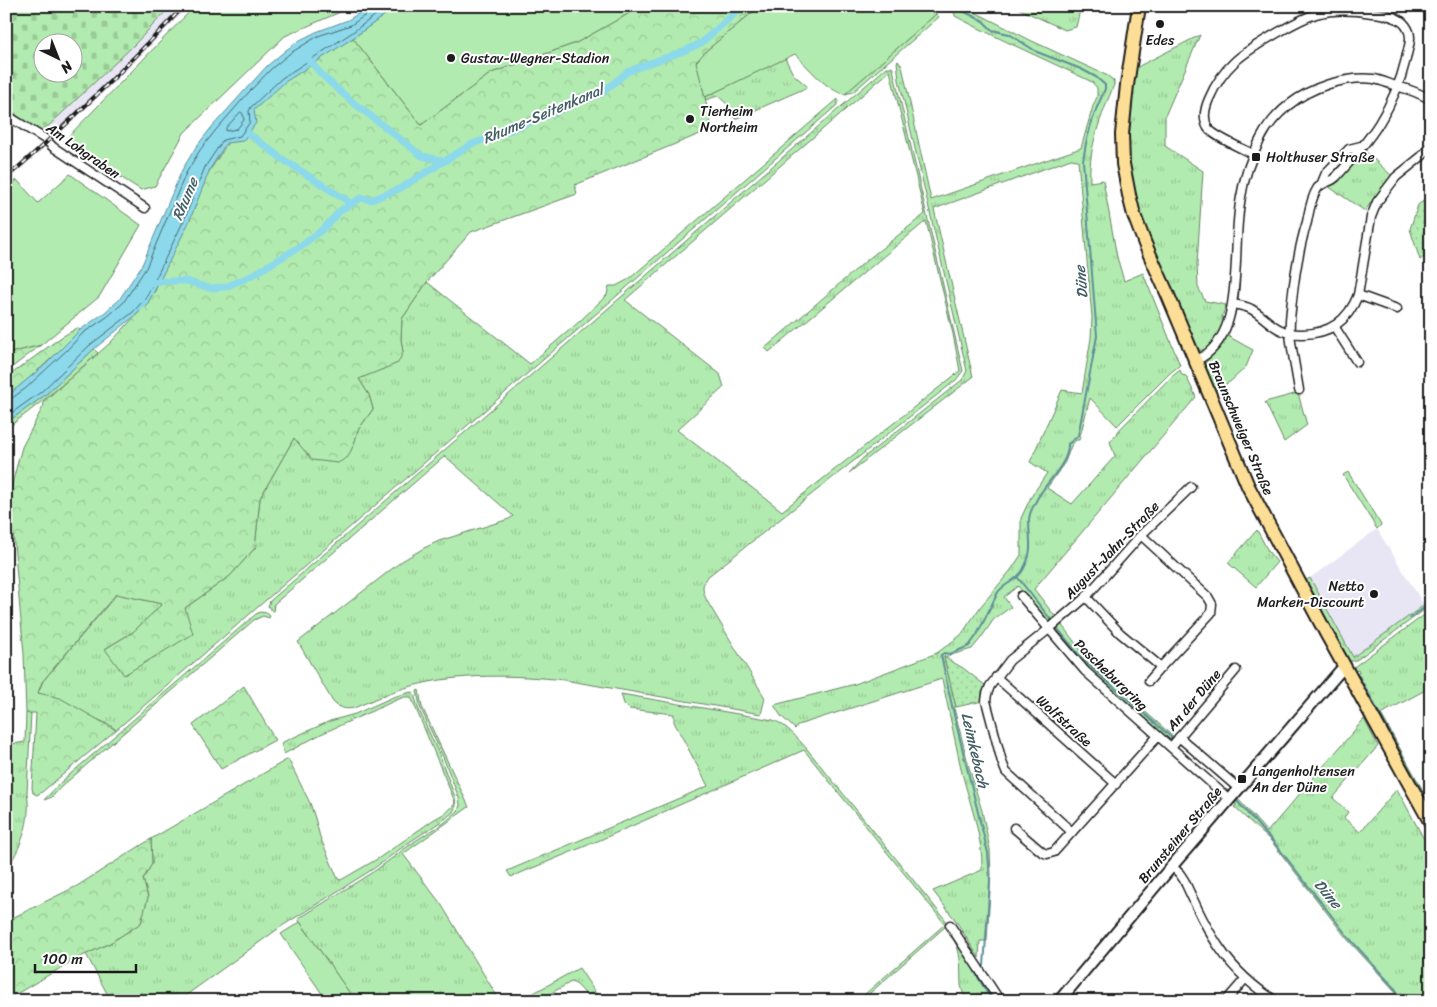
<svg xmlns="http://www.w3.org/2000/svg" width="1437" height="1007" viewBox="0 0 1437 1007" font-family="Sriracha,sans-serif">
  <style>
    .built { fill: #e8e6f5 }
    .grass { fill: url(#grass-tufts); stroke: #678466; fill-rule: evenodd }
    .forest { fill: url(#forest-crowns); stroke: #678466 }
    .cemetery { fill: url(#cemetery-stones); stroke: #678466; fill-rule: evenodd }
    .park { fill: url(#park-dots); stroke: #678466 }
    .garden { fill: #b2ebaf; stroke: #678466 }
    .water { fill: #8cd9eb; stroke: #5f8d98 }
    .lines { fill: none; stroke-linecap: round; stroke-linejoin: round }
    .shore { stroke: #49686f; stroke-width: 1 }
    .stream { stroke: #5f8d98; stroke-width: 2 }
    .canal { stroke: #8cd9eb; stroke-width: 7 }
    .minor-casing { stroke: #1c1c1c; stroke-width: 11 }
    .tertiary-casing { stroke: #1c1c1c; stroke-width: 14 }
    .primary-casing { stroke: #1c1c1c; stroke-width: 16 }
    .minor { stroke: #fff; stroke-width: 8 }
    .tertiary { stroke: #fff; stroke-width: 10 }
    .primary { stroke: #fdde96; stroke-width: 12 }
    .rail-casing { stroke: #1c1c1c; stroke-width: 4 }
    .rail { stroke: #fff; stroke-width: 2; stroke-dasharray: 5.5; stroke-linecap: butt }
    .poi-dot { fill: #1c1c1c; stroke: #fff; stroke-width: 2 }
    .labels { text-anchor: middle; dominant-baseline: central; stroke-width: 4; stroke-linejoin: round; paint-order: stroke }
    .poi-label { font-size: 14px; fill: #1c1c1c; stroke: #fff; text-anchor: start }
    .street-label { font-size: 14px; fill: #1c1c1c; stroke: #fff }
    .water-label { font-size: 15px; font-style: italic; fill: #435e64; stroke: #fff }
  </style>
  <defs>
    <pattern id="grass-tufts" width="24" height="20" patternUnits="userSpaceOnUse" patternTransform="scale(1.25)"><rect width="24" height="20" fill="#b2ebaf"/><path d="M3 7l-1-3M5 7V3M7 7l1-3M15 17l-1-3M17 17v-4M19 17l1-3" fill="none" stroke="#98c996"/></pattern>
    <pattern id="forest-crowns" width="20" height="18" patternUnits="userSpaceOnUse" patternTransform="scale(1.25)"><rect width="20" height="18" fill="#b2ebaf"/><path d="M2 6a3 3 0 1 1 6 0M12 15a3 3 0 1 1 6 0" fill="none" stroke="#98c996"/></pattern>
    <pattern id="cemetery-stones" width="16" height="16" patternUnits="userSpaceOnUse" patternTransform="scale(1.25)"><rect width="16" height="16" fill="#b2ebaf"/><path d="M2 7V4a2 2 0 0 1 4 0v3zM10 15v-3a2 2 0 0 1 4 0v3z" fill="#98c996"/></pattern>
    <pattern id="park-dots" width="8" height="8" patternUnits="userSpaceOnUse" patternTransform="scale(1.25)"><rect width="8" height="8" fill="#b2ebaf"/><path d="M2 2h.1M6 6h.1" fill="none" stroke="#98c996" stroke-width="1.8" stroke-linecap="round"/></pattern>
  </defs>
  <rect width="100%" height="100%" fill="#fff"/>
  <filter id="ink" filterUnits="userSpaceOnUse"><feTurbulence type="fractalNoise" baseFrequency=".02" numOctaves="2"/><feDisplacementMap in="SourceGraphic" scale="10" xChannelSelector="R" yChannelSelector="G"/><feConvolveMatrix kernelMatrix="1 2 1 2 8 2 1 2 1" color-interpolation-filters="sRGB"/></filter>
  <g filter="url(#ink)">
    <g class="built">
      <path d="M171,6H189L126,71L52,141L41,133L104,74Z"/>
      <path d="M1377,529L1424,605L1353,658L1351,653L1310,578Z"/>
    </g>
    <g class="grass">
      <path d="M958,6H967L971,10L1032,41L1108,76L1114,81V85C1101,116 1088,148 1090,182L1103,180L1117,257L1124,281L1143,273L1180,365L1170,373L1117,426L1090,398L1079,440H1076L1071,446L1065,462L1047,488L1072,504L1115,456L1110,442L1120,429L1169,379L1180,370L1182,375L1186,376L1196,397L1034,589L1057,619L1051,623H1048L1018,586L1004,597L1011,607L994,619L981,638L972,649L944,657L956,707H954L955,712L969,767L982,811L990,849L991,874L987,941H980L979,958L956,921L933,891L982,870C983,837 970,804 962,773C955,742 949,710 942,679L798,725L795,729L781,716L774,705L855,684L937,653L961,635L981,606L1011,570L1021,555V518L1031,497L1047,473L1030,462L1062,390L1082,393L1091,338L1092,317L1078,160L1071,159L934,209L973,377L849,473L863,458L962,380L967,371L899,80L897,62L898,61L902,66L931,200L1081,148L1093,106L1097,97V88L1092,82C1047,60 1000,40 955,16L954,10Z"/>
      <path d="M1013,6H1081L1076,27L1065,30Z"/>
      <path d="M936,14L939,17L853,92L845,94Z"/>
      <path d="M1200,35L1165,116V146L1203,171L1197,264L1198,287L1205,301L1226,305L1222,317L1224,321C1221,329 1211,353 1199,350C1198,349 1194,346 1193,345L1144,229L1129,180L1127,134L1133,71L1141,65Z"/>
      <path d="M785,58L793,74L808,87L735,119L727,104L718,96L705,100V97Z"/>
      <path d="M887,67H892L893,69L963,371L956,380L706,578C701,587 703,592 707,601L765,698L761,714L564,680C516,675 459,673 412,686C392,691 373,700 354,708C345,710 340,708 333,702L298,642L402,561L424,548L439,541L509,519L513,516L445,456L274,604L273,612L268,606L270,601ZM890,71L925,214L867,260L765,348L769,352L926,221L953,334L960,371L782,511L677,430L724,387L720,374L625,300Z"/>
      <path d="M838,99V102L836,106L116,730L110,725L38,693L43,681L117,594L163,604L133,632L105,649L185,608L230,576L255,548L260,498L294,438L354,444L358,430L373,409L369,395L359,379L403,352L401,339L402,319L427,282L530,364L580,321L607,295L609,286H616L629,279Z"/>
      <path d="M1363,149L1392,176L1376,195L1365,211L1329,187L1335,182L1362,155Z"/>
      <path d="M1226,335L1253,350L1246,367L1231,381L1213,392L1203,369L1206,362L1220,346Z"/>
      <path d="M94,349L98,353C68,381 38,405 6,429V423L44,396Z"/>
      <path d="M1298,393L1307,425L1284,442L1265,402Z"/>
      <path d="M1348,472L1381,525L1377,529L1343,475Z"/>
      <path d="M1257,530L1268,551L1277,562L1256,587L1228,563Z"/>
      <path d="M1310,578L1353,657L1431,600V605L1358,659L1353,661H1347L1303,582Z"/>
      <path d="M1431,610V687L1381,714L1431,805V814L1354,676L1356,674L1359,673L1358,670L1353,671L1355,666Z"/>
      <path d="M260,612L267,613L270,616L269,618L263,616L254,620L61,787L52,797L44,800L61,782L256,614Z"/>
      <path d="M1061,624L1086,657L1134,699L1133,701L1174,737L1169,742L1082,665L1055,633V630Z"/>
      <path d="M419,690L422,707L469,807L403,854L441,904L500,1001H355L298,919L376,870L415,841L444,823L458,811L460,805L459,798L443,757L420,707L417,691Z"/>
      <path d="M411,692H413L414,694L418,708L439,754L455,797L456,806L453,812L445,819L411,841L373,869L282,926L178,1001H111L86,954L110,943L141,923L148,897L143,879L152,864L151,839L288,759L310,803L315,818L320,837L338,879L341,880L379,858L433,820L447,812L454,805L455,802L411,697H404L392,702L321,734L284,754L281,743L330,721L355,714L393,697Z"/>
      <path d="M621,694L773,720C787,725 797,738 807,749L940,913L945,919L946,926L861,1001H857L945,924L804,750L600,840L511,877L507,871L708,786L674,722V714L629,709L624,704Z"/>
      <path d="M26,713H31L27,793C32,820 21,848 6,870V745L25,742Z"/>
      <path d="M1364,719L1378,746L1333,798L1348,812L1344,818L1360,832L1397,789L1431,852V1001H1399L1394,990L1348,940L1271,841L1234,807L1236,805L1235,802L1238,799L1267,832Z"/>
      <path d="M954,933L998,1001H965C964,995 962,990 961,985C960,967 963,947 948,934Z"/>
      <path d="M579,968L601,1001H590C585,994 579,984 571,982L537,1001H519Z"/>
    </g>
    <g class="forest">
      <path d="M642,6H760L707,50L697,62L712,129L575,185L577,194L471,232L427,282L402,319L401,339L403,352L398,363L359,379L369,395L373,409L358,430L354,444L348,457L338,463L312,460L294,438L260,498L255,548L230,576L185,608L193,634L124,675L105,649L133,632L162,604L116,594L42,682L38,693L60,698L116,730L42,792L37,795L33,793L32,788L36,713H26L24,654L10,499L13,480L22,447L44,405L43,402L110,343L142,309L155,291L194,195L234,133L266,92L294,73L353,38L421,125L491,73L576,43Z"/>
      <path d="M77,328L80,330C57,354 33,376 6,397V378L60,338Z"/>
      <path d="M41,345L6,372V354Z"/>
      <path d="M244,686L275,740L221,769L193,725Z"/>
      <path d="M151,839L152,864L143,879L148,897L141,923L110,943L76,959L6,1000V921L77,886Z"/>
    </g>
    <path class="cemetery" d="M8,6H171L133,46L41,133L6,109V8ZM42,42H72V72H42Z"/>
    <g class="park">
      <path d="M1431,195V252L1420,260L1410,229L1418,205Z"/>
      <path d="M944,657L963,668L986,686L982,693L983,701L956,707Z"/>
    </g>
    <g class="garden">
      <path d="M195,6H354L285,36L184,133L155,186L141,190L64,141Z"/>
      <path d="M397,6H642L576,43L491,73L421,125L353,38Z"/>
      <path d="M760,6H929L936,14L845,94C828,92 807,66 795,54L705,97L696,62L707,50Z"/>
      <path d="M70,174L141,225L99,297L41,345L6,354V189L17,180L38,203Z"/>
      <path d="M300,922L351,995L343,1001H327L281,934Z"/>
    </g>
    <path class="water" d="M370,6H397L353,38L285,82L254,110L256,123L243,141L226,143L210,169L189,222L155,290L148,303L135,316L94,349L44,396L6,423V397L46,364L80,330L104,313L119,300L142,265L182,170L196,147L211,128L246,89L267,66L286,50L300,40L316,32L348,20Z"/>
    <g class="lines">
      <g class="shore">
        <path d="M241,112L243,114L244,120L237,129L226,131V128Z"/>
        <path d="M6,400L11,399L26,388L67,350L83,333L107,317L123,303L146,268L186,173L200,150L215,131L249,92L270,70L289,54L318,36L351,25L370,12L373,6"/>
        <path d="M6,417L41,392L90,345L132,313L144,300L151,288L184,220L205,167L223,140L240,136L250,122L249,111L251,107L282,78L350,34L388,6"/>
      </g>
      <g class="stream">
        <path d="M953,6L983,21L992,30L1009,34L1037,52L1081,69L1096,77L1105,85V89C1094,112 1086,136 1083,161L1097,336L1078,436L1068,444C1069,465 1043,484 1035,503C1032,508 1029,515 1029,521C1029,541 1034,550 1023,570C1017,581 1005,583 998,592L977,635L969,646L950,654L944,653L941,655L954,715L988,853L990,880L984,966L981,968"/>
        <path d="M1018,578L1052,621"/>
        <path d="M1410,618L1431,603"/>
        <path d="M1057,628L1083,660L1172,738"/>
        <path d="M1359,676L1431,809"/>
        <path d="M1237,801L1263,831L1273,841L1349,938L1396,990L1402,1001"/>
        <path d="M977,971L975,972L992,1001"/>
      </g>
      <g class="canal">
        <path d="M306,57L324,77L350,100L422,156L445,161"/>
        <path d="M248,133L281,158L352,204"/>
        <path d="M152,283L168,281H186L209,288L225,287L251,276L301,246L323,229L341,210L361,198L371,200L399,189L472,144L501,134L602,93L627,72L647,64L684,51L701,43L743,6"/>
      </g>
      <defs>
        <g id="minor">
          <path d="M6,115L45,139L53,147L145,208"/>
          <path d="M1253,154C1243,149 1213,136 1208,128C1202,118 1205,108 1209,99C1223,66 1243,53 1272,36C1286,28 1300,19 1316,14C1334,9 1354,10 1372,13C1384,14 1399,16 1406,26C1414,37 1408,47 1406,59C1394,109 1370,140 1336,177C1330,183 1321,182 1317,189C1311,198 1309,212 1307,222C1299,247 1295,273 1292,300C1291,311 1289,322 1290,334C1292,352 1296,371 1299,390"/>
          <path d="M1321,185L1326,173L1349,149L1361,146"/>
          <path d="M1358,295L1397,309"/>
          <path d="M1233,304C1239,305 1246,306 1251,309C1261,314 1269,324 1279,329C1286,333 1295,334 1302,334C1330,334 1348,321 1358,295L1371,217L1377,202L1396,177L1422,156L1431,146"/>
          <path d="M1334,326L1357,362"/>
          <path d="M1195,361C1233,344 1234,297 1236,261C1237,240 1237,218 1241,197C1244,177 1251,158 1260,140C1274,112 1300,93 1329,84C1343,80 1359,77 1374,79C1381,80 1389,84 1396,86C1408,89 1420,93 1431,100"/>
          <path d="M1021,596L1085,671L1229,799"/>
          <path d="M1086,597L1120,633L1161,667L1211,613L1212,604L1208,597L1141,535"/>
          <path d="M996,677L1116,784"/>
          <path d="M1149,681L1161,667"/>
          <path d="M1179,737L1238,788"/>
          <path d="M1171,747L1236,670"/>
          <path d="M1014,828L1042,852L1047,854L1054,852L1158,736"/>
          <path d="M1072,832L1006,772L1002,762L986,701L987,694L990,686L1010,660L1049,629L1086,597L1141,535L1191,487"/>
          <path d="M1172,866L1180,874L1184,880C1208,932 1225,970 1276,1001"/>
          <path d="M950,925L1000,1001"/>
          <path d="M1226,1001L1245,979"/>
        </g>
        <path id="tertiary" d="M1059,1001L1172,866L1340,671L1345,668"/>
        <path id="primary" d="M1139,6L1127,85L1122,134L1123,164L1129,195L1134,215L1145,244L1167,293L1248,486L1326,633L1431,823"/>
      </defs>
      <use href="#minor" class="minor-casing"/>
      <use href="#tertiary" class="tertiary-casing"/>
      <use href="#primary" class="primary-casing"/>
      <use href="#minor" class="minor"/>
      <use href="#tertiary" class="tertiary"/>
      <use href="#primary" class="primary"/>
      <defs>
        <path id="rail" d="M6,178C69,124 127,66 184,6"/>
      </defs>
      <use href="#rail" class="rail-casing"/>
      <use href="#rail" class="rail"/>
    </g>
  </g>
  <g class="poi-dot">
    <circle cx="1160" cy="24" r="5"/>
    <circle cx="451" cy="58" r="5"/>
    <circle cx="690" cy="119" r="5"/>
    <rect x="1251" y="152" width="10" height="10" rx="2.5"/>
    <circle cx="1374" cy="594" r="5"/>
    <rect x="1237" y="774" width="10" height="10" rx="2.5"/>
  </g>
  <g class="labels">
    <g class="poi-label">
      <text x="1160" y="40" text-anchor="middle">Edes</text>
      <text x="461" y="58">Gustav-Wegner-Stadion</text>
      <text x="700" y="111">Tierheim<tspan x="700" dy="16">Northeim</tspan></text>
      <text x="1266" y="157">Holthuser Straße</text>
      <text x="1364" y="586" text-anchor="end">Netto<tspan x="1364" dy="16">Marken-Discount</tspan></text>
      <text x="1252" y="771">Langenholtensen<tspan x="1252" dy="16">An der Düne</tspan></text>
    </g>
    <g class="street-label">
      <text transform="translate(83 151) rotate(35)">Am Lohgraben</text>
      <text transform="translate(1241 428) rotate(67)">Braunschweiger Straße</text>
      <text transform="translate(1112 550) rotate(-46)">August-Jahn-Straße</text>
      <text transform="translate(1111 675) rotate(44)">Pascheburgring</text>
      <text transform="translate(1194 700) rotate(-50)">An der Düne</text>
      <text transform="translate(1064 721) rotate(42)">Wolfstraße</text>
      <text transform="translate(1180 835) rotate(-50)">Brunsteiner Straße</text>
    </g>
    <g class="water-label">
      <text transform="translate(543 114) rotate(-23)">Rhume-Seitenkanal</text>
      <text transform="translate(185 199) rotate(-67)">Rhume</text>
      <text transform="translate(1081 282) rotate(-95)">Düne</text>
      <text transform="translate(975 750) rotate(77)">Leimkebach</text>
      <text transform="translate(1328 894) rotate(50)">Düne</text>
    </g>
  </g>
  <rect width="1437" height="1007" fill="none" stroke="#fff" stroke-width="25"/>
  <rect x="12" y="12" width="1412" height="982" fill="none" stroke="#1c1c1c" stroke-width="2" filter="url(#ink)"/>
  <g transform="translate(58 58) rotate(137)"><circle r="24" fill="#ffffff" stroke="#a4a4a4"/>
  <path d="M0-4L9 19L0 12L-9 19Z" fill="#1c1c1c"/>
  <text y="-8" font-size="14" font-weight="bold" text-anchor="middle" fill="#1c1c1c">N</text>
  </g>
  <path d="M35 964v8h101v-8" fill="none" stroke="#1c1c1c" stroke-width="2.5"/>
  <text x="42" y="964" font-size="15" fill="#1c1c1c" stroke="#ffffff" stroke-width="4" paint-order="stroke">100 m</text>
</svg>
